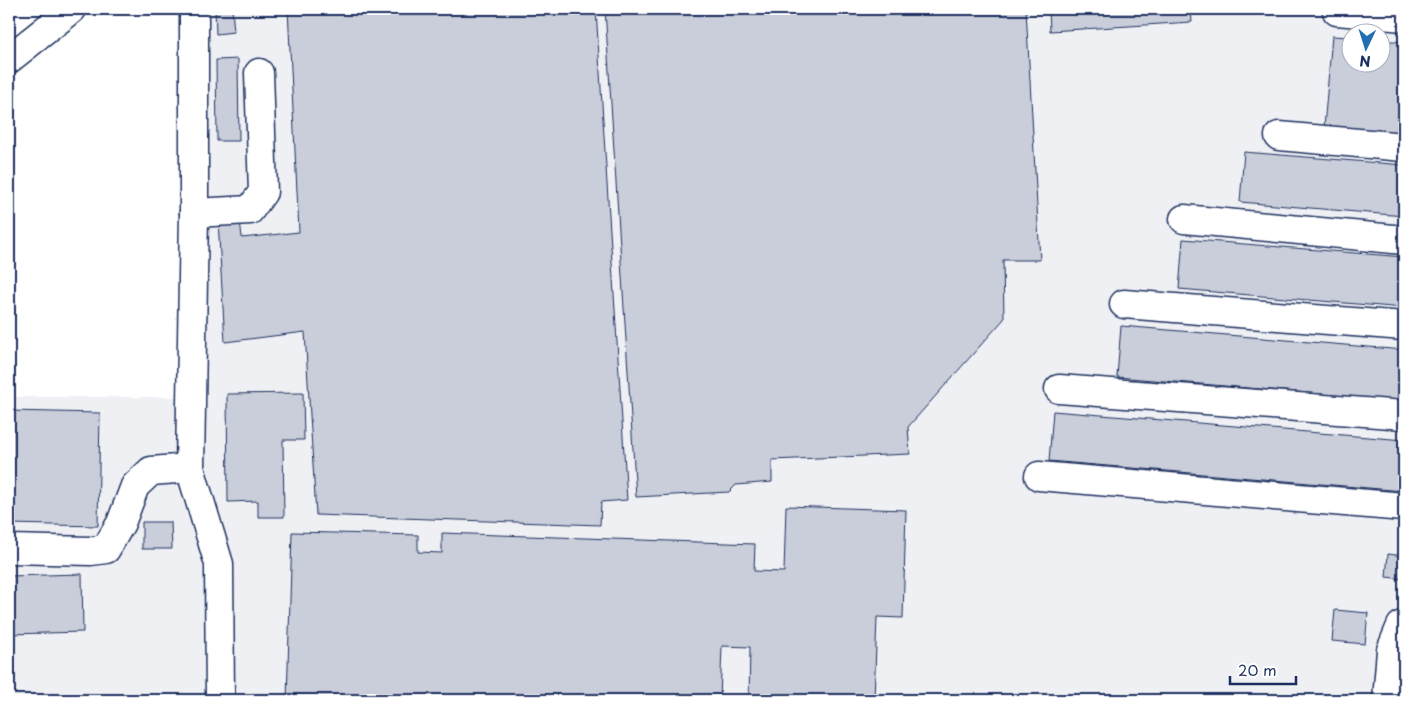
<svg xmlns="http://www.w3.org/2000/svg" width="1413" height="709" viewBox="0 0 1413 709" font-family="'Playpen Sans',sans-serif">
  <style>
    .built { fill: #eff0f4; fill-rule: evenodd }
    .building { fill: #caceda; stroke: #1b2f5e }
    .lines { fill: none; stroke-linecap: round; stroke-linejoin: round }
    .minor-casing { stroke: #1b2f5e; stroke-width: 31 }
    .minor { stroke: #fff; stroke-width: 28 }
  </style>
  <rect width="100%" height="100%" fill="#fff"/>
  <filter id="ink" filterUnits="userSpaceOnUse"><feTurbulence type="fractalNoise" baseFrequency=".02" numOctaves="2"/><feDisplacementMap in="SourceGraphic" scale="10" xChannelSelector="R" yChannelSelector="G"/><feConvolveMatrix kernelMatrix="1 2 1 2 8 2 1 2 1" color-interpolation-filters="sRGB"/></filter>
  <g filter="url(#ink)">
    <path class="built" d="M199,9H1404V700H9V397H196ZM1350,32H1380V62H1350Z"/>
    <g class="building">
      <path d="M215,9H232L234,32L216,34Z"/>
      <path d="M288,9H596L627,500L601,502L600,525L316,515L305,332L225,342L218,220L240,219L242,238L299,232Z"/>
      <path d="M605,9H1026L1040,260H1003L1004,319L908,427L910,454L772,460V482L736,485L729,492L636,497Z"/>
      <path d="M1049,9H1191L1192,22L1050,31Z"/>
      <path d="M1332,36L1350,37V62H1380V40L1404,42V134L1324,127Z"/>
      <path d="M238,59L239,141H217L216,60Z"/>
      <path d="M1244,152L1404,165V216L1240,202Z"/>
      <path d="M1183,239L1404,257V308L1179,289Z"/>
      <path d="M1121,326L1404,350V401L1117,377Z"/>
      <path d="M303,393L304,440H283L284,517H258V501L228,502L227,394Z"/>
      <path d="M9,411L100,413L98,526L9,524Z"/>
      <path d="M1053,411L1404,440V491L1049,461Z"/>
      <path d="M786,506L906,510L903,618L877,617L874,700H749L750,647L722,646L720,700H287L292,532L418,535V552L442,553V533L755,544L754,571L784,572Z"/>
      <path d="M142,522H171L172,549H142Z"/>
      <path d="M1388,554L1404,556V579L1386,577Z"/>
      <path d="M82,574L83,632L9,634V576Z"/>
      <path d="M1335,610L1368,613L1365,644L1332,641Z"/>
    </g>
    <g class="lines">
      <defs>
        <g id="minor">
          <path d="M194,9V213L190,468L219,564L220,700"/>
          <path d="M1337,11L1404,17"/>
          <path d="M9,59L72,9"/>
          <path d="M1279,136L1404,147"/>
          <path d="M194,213L250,210L263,192L259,73"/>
          <path d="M1184,219L1404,240"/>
          <path d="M1124,304L1404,326"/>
          <path d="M1059,389L1404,415"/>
          <path d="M1039,476L1404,507"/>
          <path d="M9,549L91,551L106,549L121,523L135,486L151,471L190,468"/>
          <path d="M1387,700L1391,650L1401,626L1404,624"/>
        </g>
      </defs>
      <use href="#minor" class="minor-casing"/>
      <use href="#minor" class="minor"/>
    </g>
  </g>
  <rect width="1413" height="709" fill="none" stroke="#fff" stroke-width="30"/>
  <rect x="15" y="15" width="1383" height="679" fill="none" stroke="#1b2f5e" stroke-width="2" filter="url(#ink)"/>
  <g transform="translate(1366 48) rotate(184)"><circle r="24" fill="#ffffff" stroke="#a4acbf"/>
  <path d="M0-4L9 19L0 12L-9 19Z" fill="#1f6fb2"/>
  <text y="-8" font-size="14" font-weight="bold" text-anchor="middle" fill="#1b2f5e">N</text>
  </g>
  <path d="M1230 676v8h66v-8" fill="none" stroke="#1b2f5e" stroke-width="2.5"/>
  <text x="1238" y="676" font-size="15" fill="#1b2f5e" stroke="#ffffff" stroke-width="4" paint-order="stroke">20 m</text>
</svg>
